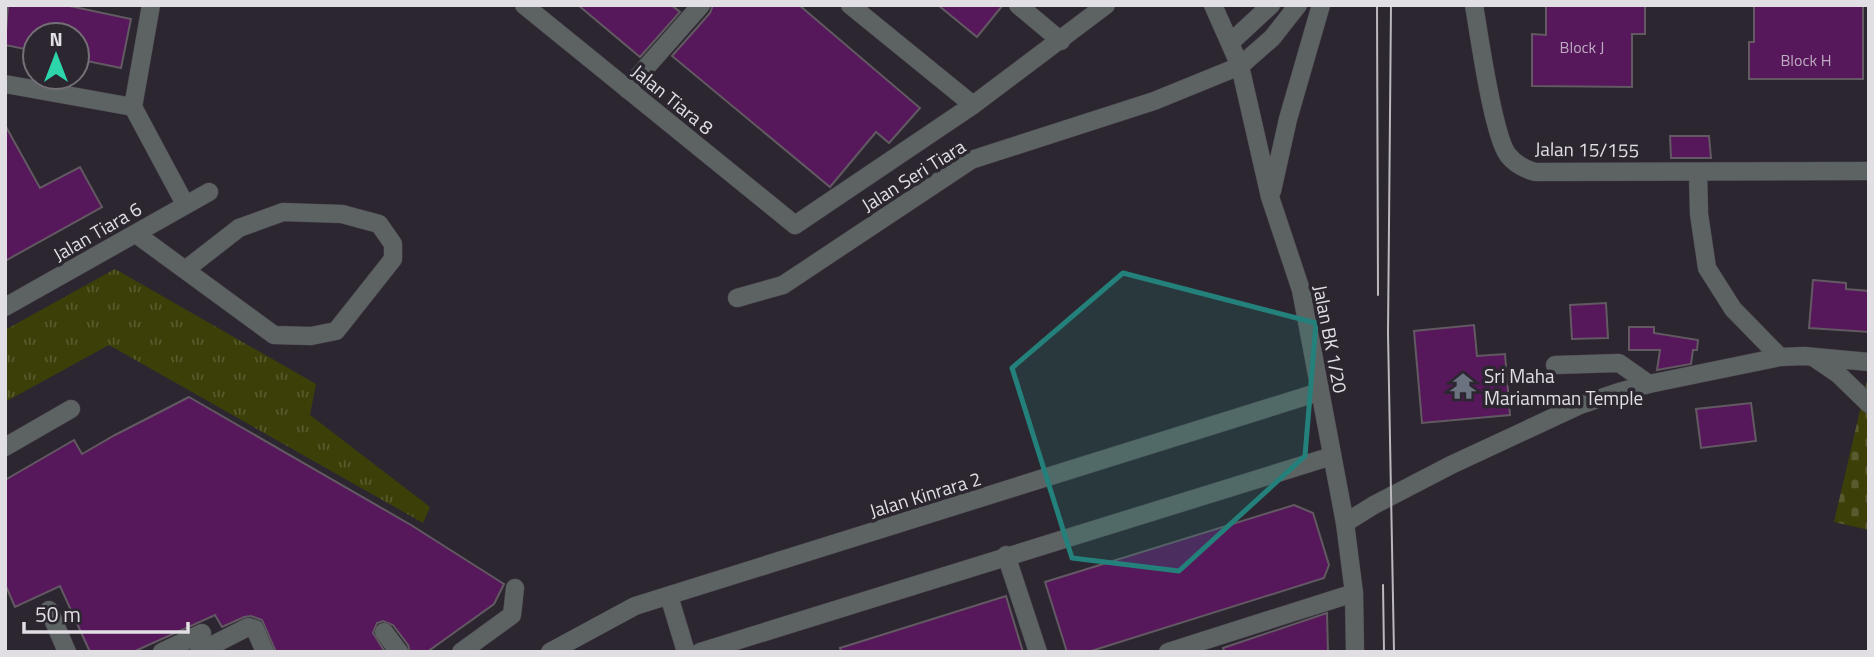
<svg xmlns="http://www.w3.org/2000/svg" width="1874" height="657" viewBox="0 0 1874 657" font-family="'Titillium Web',sans-serif">
  <style>
    .grass { fill: url(#grass-tufts) }
    .cemetery { fill: url(#cemetery-stones) }
    .building { fill: #56185a; stroke: #625962; stroke-width: 2 }
    .lines { fill: none; stroke-linecap: round; stroke-linejoin: round }
    .minor-casing { stroke: #48434c; stroke-width: 19 }
    .minor { stroke: #5d6363; stroke-width: 18 }
    .tram { stroke: #bab7be; stroke-width: 2 }
    .marked { fill: #24807a; fill-opacity: 0.2; stroke: #24807a; stroke-width: 5; stroke-linejoin: round }
    .labels { text-anchor: middle; dominant-baseline: central; stroke-width: 7; stroke-linejoin: round; paint-order: stroke }
    .number-label { font-size: 16px; fill: #beacc2 }
    .street-label { font-size: 19px; fill: #e1dee4; stroke: #2b262f }
    .poi-label { font-size: 19px; fill: #e1dee4; stroke: #2b262f; text-anchor: start }
  </style>
  <defs>
    <pattern id="grass-tufts" width="24" height="20" patternUnits="userSpaceOnUse" patternTransform="scale(1.75)"><rect width="24" height="20" fill="#3d3f09"/><path d="M3 7l-1-3M5 7V3M7 7l1-3M15 17l-1-3M17 17v-4M19 17l1-3" fill="none" stroke="#595a2d"/></pattern>
    <pattern id="cemetery-stones" width="16" height="16" patternUnits="userSpaceOnUse" patternTransform="scale(1.75)"><rect width="16" height="16" fill="#3d3f09"/><path d="M2 7V4a2 2 0 0 1 4 0v3zM10 15v-3a2 2 0 0 1 4 0v3z" fill="#595a2d"/></pattern>
  </defs>
  <rect width="100%" height="100%" fill="#2b262f"/>
  <path class="grass" d="M115,269L316,384L310,415L430,507L423,523L109,345L5,402V330Z"/>
  <path class="cemetery" d="M1868,376H1869V530L1834,522Z"/>
  <g class="building">
    <path d="M8,5H65L131,19L121,68L77,59V35H35V51L5,45Z"/>
    <path d="M578,5H671L680,12L640,57Z"/>
    <path d="M713,5H799L920,108L889,143L876,132L830,187L672,56L710,13Z"/>
    <path d="M938,5H1003L977,37Z"/>
    <path d="M1546,5H1645V34H1632V87L1532,86V34L1546,35Z"/>
    <path d="M1754,5H1863V79H1749V42H1754Z"/>
    <path d="M5,125L40,188L80,167L102,207L5,261Z"/>
    <path d="M1670,136H1709L1711,158H1671Z"/>
    <path d="M1813,280L1846,283V289L1869,291V332L1809,328Z"/>
    <path d="M1606,303L1608,338L1572,339L1570,305Z"/>
    <path d="M1474,325L1477,356L1505,354L1510,415L1422,423L1414,331Z"/>
    <path d="M1629,327H1654V333L1698,340L1697,350H1693L1691,364L1657,370L1660,350H1629Z"/>
    <path d="M189,397L411,525L504,584L494,604L427,652H410L408,645L393,625L383,621L377,623L373,633L385,652H276L262,620L251,616L244,617L222,627L215,615L133,652H90L60,586L15,607L5,584V480L74,440L82,454L115,435Z"/>
    <path d="M1751,403L1756,441L1701,448L1696,409Z"/>
    <path d="M1294,505L1313,513L1329,565L1324,578L1088,652H1067L1045,582Z"/>
    <path d="M1006,596L1023,652H841L840,648Z"/>
    <path d="M1327,613L1328,652H1224L1223,648Z"/>
  </g>
  <g class="lines">
    <defs>
      <g id="minor">
        <path d="M524,5L795,225L973,105L1106,5"/>
        <path d="M850,5L973,105"/>
        <path d="M1018,5L1061,41"/>
        <path d="M1213,5L1240,66L1270,197L1301,290L1345,523L1354,593L1355,652"/>
        <path d="M1474,5C1479,34 1493,136 1508,155C1514,163 1525,169 1535,172L1869,171"/>
        <path d="M1231,42L1271,5"/>
        <path d="M5,84L133,107"/>
        <path d="M627,89L701,5"/>
        <path d="M133,107L185,204"/>
        <path d="M133,107L151,5"/>
        <path d="M1698,172L1699,214L1707,268L1733,309L1780,357"/>
        <path d="M1272,191L1288,119L1321,5"/>
        <path d="M136,234L274,335L311,336L336,331L393,259V244L379,224L342,214L283,212L239,228L185,270"/>
        <path d="M737,298L783,285L971,160L1154,101L1240,66L1272,38L1298,5"/>
        <path d="M5,307L209,192"/>
        <path d="M1816,359L1838,374L1869,404"/>
        <path d="M1555,365L1619,363L1649,384"/>
        <path d="M5,447L71,409"/>
        <path d="M1345,523L1374,505L1451,465L1580,405L1619,392L1649,384L1780,357L1804,356L1869,362"/>
        <path d="M1006,555L1038,652"/>
        <path d="M669,596L686,652"/>
        <path d="M49,610L67,652"/>
        <path d="M384,632L399,652"/>
        <path d="M162,652L202,633"/>
        <path d="M199,652L248,627L255,629L265,652"/>
        <path d="M461,652L512,615L515,588"/>
        <path d="M550,652L635,606L1319,392"/>
        <path d="M700,652L1332,456"/>
        <path d="M1168,652L1354,593"/>
      </g>
    </defs>
    <use href="#minor" class="minor-casing"/>
    <use href="#minor" class="minor"/>
    <g class="tram">
      <path d="M1377,5L1378,295"/>
      <path d="M1391,5L1388,333L1394,652"/>
      <path d="M1383,585L1384,652"/>
    </g>
  </g>
  <path class="marked" d="M1123,273L1316,323L1305,456L1179,571L1072,558L1012,368Z"/>
  <defs>
    <symbol id="temple-bare" viewBox="-9 -9 18 18"><path d="M0-6L5-2H3V0L6.5 2.5H4V6H1.5V3h-3V6H-4V2.5H-6.5L-3 0V-2H-5Z" fill="#6b7280" stroke="#2b262f" stroke-width="2.5" paint-order="stroke"/></symbol>
  </defs>
  <g fill-rule="evenodd">
    <use href="#temple-bare" x="1444" y="367" width="38" height="38"/>
  </g>
  <g class="labels">
    <g class="number-label">
      <text x="1582" y="47">Block J</text>
      <text x="1806" y="60">Block H</text>
    </g>
    <g class="street-label">
      <text transform="translate(673 99) rotate(39)">Jalan Tiara 8</text>
      <text transform="translate(1587 149) rotate(1)">Jalan 15/155</text>
      <text transform="translate(913 175) rotate(-32)">Jalan Seri Tiara</text>
      <text transform="translate(97 231) rotate(-30)">Jalan Tiara 6</text>
      <text transform="translate(1331 339) rotate(79)">Jalan BK 1/20</text>
      <text transform="translate(925 494) rotate(-17)">Jalan Kinrara 2</text>
    </g>
    <g class="poi-label">
      <text x="1484" y="375">Sri Maha<tspan x="1484" dy="22">Mariamman Temple</tspan></text>
    </g>
  </g>
  <rect width="1874" height="657" fill="none" stroke="#e1dee4" stroke-width="14"/>
  <g transform="translate(56 56)"><circle r="33" fill="#2b262f" stroke="#747077" stroke-width="2"/>
  <path d="M0-5L12 26L0 18L-12 26Z" fill="#2cd5ab"/>
  <text y="-10" font-size="19" font-weight="bold" text-anchor="middle" fill="#e1dee4">N</text>
  </g>
  <path d="M24 622v10h164v-10" fill="none" stroke="#e1dee4" stroke-width="3.5"/>
  <text x="35" y="622" font-size="21" fill="#e1dee4" stroke="#2b262f" stroke-width="5" paint-order="stroke">50 m</text>
</svg>
